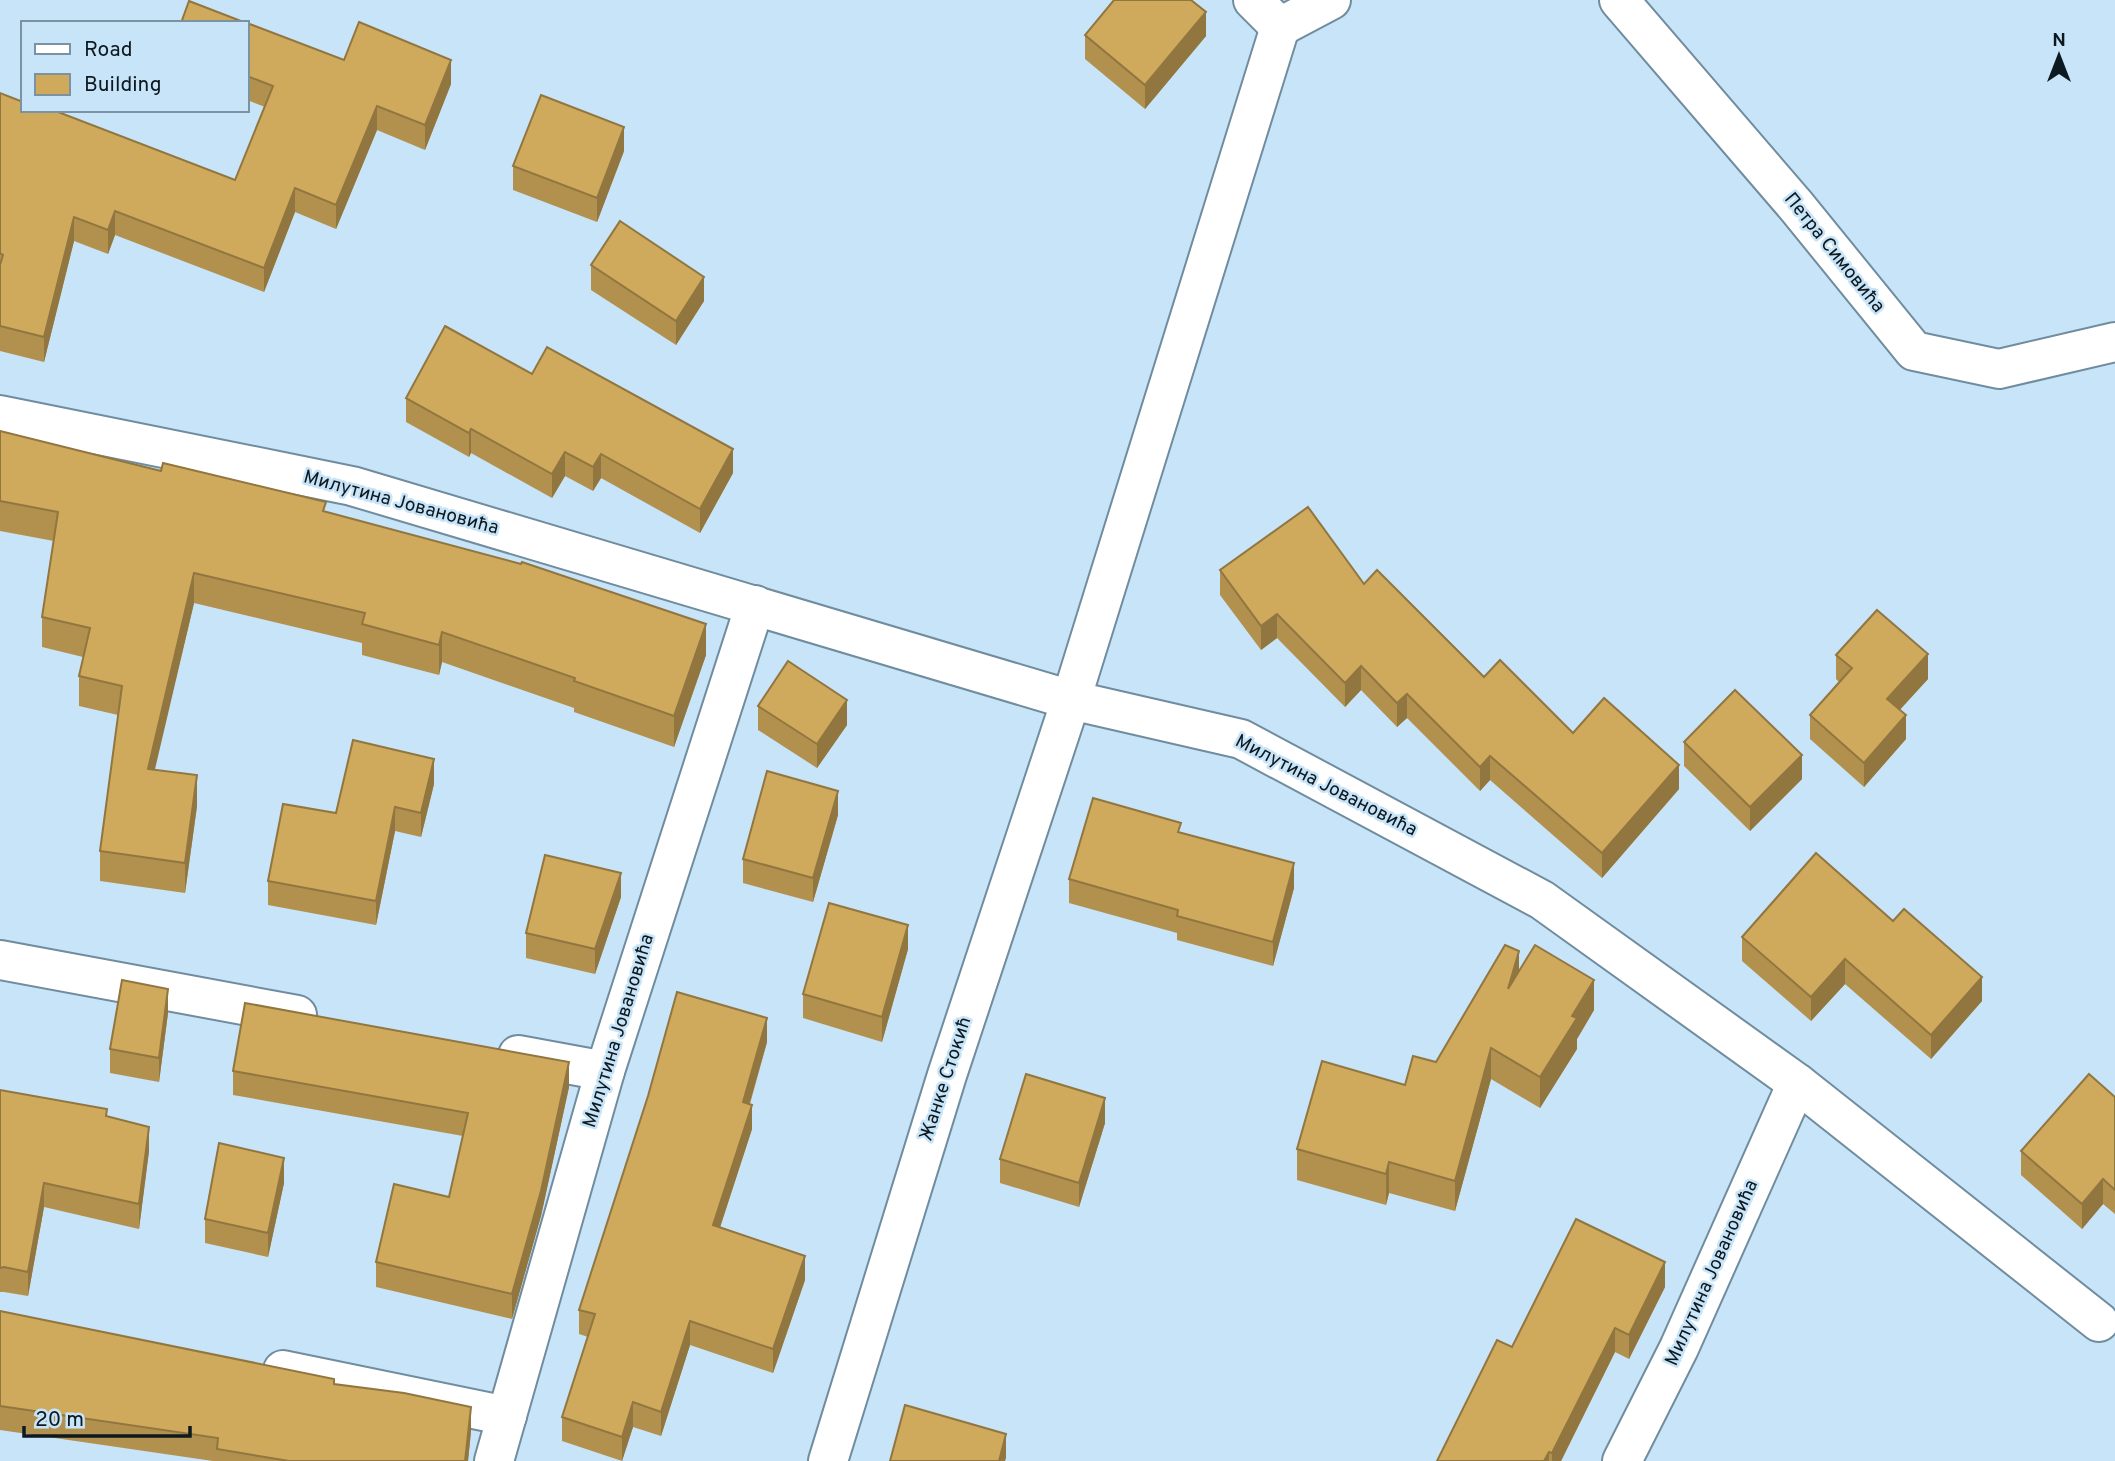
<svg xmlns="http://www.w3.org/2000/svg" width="2115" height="1461" viewBox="0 0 2115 1461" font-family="Overpass,sans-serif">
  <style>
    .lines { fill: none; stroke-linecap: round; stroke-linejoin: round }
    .minor-casing { stroke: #708c9e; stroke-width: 42 }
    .minor { stroke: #fff; stroke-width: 38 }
    .wall { fill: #b2914f }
    .shaded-wall { fill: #917640 }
    .building { fill: #cfa95c; stroke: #917640; stroke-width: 2 }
    .labels { text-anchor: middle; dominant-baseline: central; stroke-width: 5; stroke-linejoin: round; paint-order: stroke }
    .street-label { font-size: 19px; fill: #0d181f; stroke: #c7e4f8 }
  </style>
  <rect width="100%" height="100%" fill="#c7e4f8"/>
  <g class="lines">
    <defs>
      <g id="minor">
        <path d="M1253,0L1280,27L1331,0"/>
        <path d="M1619,0L1797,207L1914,351L1999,369L2115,342"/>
        <path d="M0,415L352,486L1071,700L1241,739L1542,900L1797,1083L2099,1322"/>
        <path d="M0,960L297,1015"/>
        <path d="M518,1055L605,1071"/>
        <path d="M283,1370L507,1416"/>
        <path d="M494,1461L605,1071L755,605"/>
        <path d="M828,1461L947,1075L1071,700L1280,27"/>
        <path d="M1622,1461L1679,1348L1797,1083"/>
      </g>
    </defs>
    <use href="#minor" class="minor-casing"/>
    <use href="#minor" class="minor"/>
  </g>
  <g class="wall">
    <path d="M247,23L344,60L451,84L425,150L377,130L336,229L295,212L264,292L115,235L108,254L74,241L44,362L0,351V93L23,110L235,180L265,107L247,100Z"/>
    <path d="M1085,35L1206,36L1145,109L1085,59Z"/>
    <path d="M624,151L597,222L513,190V166Z"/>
    <path d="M591,265L704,301L676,345L591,290Z"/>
    <path d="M532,374L733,473L700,533L601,478L593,491L565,476L552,498L471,453L469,457L406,422V398Z"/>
    <path d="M0,431L326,512L706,655L674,747L574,712V708L442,662L439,675L362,655V643L194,603L154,770L197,806L185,893L100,881V851L118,715L79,706V676L83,657L42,647V617L54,541L0,531Z"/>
    <path d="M1220,570L1364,584L1484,677L1573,733L1679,789L1602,878L1490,780L1480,791L1407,718L1397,727L1361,690L1345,707L1277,638L1261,650L1220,595Z"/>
    <path d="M1836,655L1928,679L1899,710L1906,739L1864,787L1810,739V715L1839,682L1836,679Z"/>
    <path d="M758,706L847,725L817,768L758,730Z"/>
    <path d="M1684,742L1802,779L1750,831L1684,766Z"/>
    <path d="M434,784L421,837L395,831L376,925L268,905V881L336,813Z"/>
    <path d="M838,815L813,902L743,883V859Z"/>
    <path d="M1181,833L1294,888L1273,966L1177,940V933L1069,903V879Z"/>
    <path d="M1816,853L1982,1001L1931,1059L1845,984L1811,1021L1742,961V937Z"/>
    <path d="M621,897L595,974L526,958V933Z"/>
    <path d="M908,949L882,1042L803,1018V994Z"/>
    <path d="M1519,972L1594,1010L1577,1039V1049L1540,1108L1491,1079L1455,1211L1389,1193L1386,1205L1297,1180V1149L1405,1085L1436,1062Z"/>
    <path d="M168,1013L159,1082L110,1073V1049Z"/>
    <path d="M767,1042L750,1104L752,1129L720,1227L805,1280L773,1373L690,1345L661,1436L633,1427L622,1461L562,1441V1417L588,1337L579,1334V1310Z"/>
    <path d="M233,1071L569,1087L541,1216L512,1319L376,1287V1262L449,1197L463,1136L233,1095Z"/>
    <path d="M0,1090L107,1117L149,1151L139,1229L44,1207L28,1296L4,1292H0Z"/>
    <path d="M2115,1097V1214L2103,1204L2082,1229L2021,1175V1151Z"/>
    <path d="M1105,1123L1079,1207L1000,1183V1159Z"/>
    <path d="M284,1183L268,1257L205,1243V1219Z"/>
    <path d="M1665,1287L1629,1359L1615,1352L1561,1461H1437L1512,1347Z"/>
    <path d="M0,1311L334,1384L471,1431L468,1461H213L0,1430Z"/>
  </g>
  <g class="shaded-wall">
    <path d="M1206,12V36L1145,109V85Z"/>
    <path d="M451,60V84L425,150V125Z"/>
    <path d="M377,106V130L336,229V205Z"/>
    <path d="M624,127V151L597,222V198Z"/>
    <path d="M295,188V212L264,292V268Z"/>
    <path d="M115,211V235L108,254V230Z"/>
    <path d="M74,217V241L44,362V337Z"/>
    <path d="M704,277V301L676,345V321Z"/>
    <path d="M471,429V453L469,457V433Z"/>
    <path d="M733,449V473L700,533V509Z"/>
    <path d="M565,452V476L552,498V474Z"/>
    <path d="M601,454V478L593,491V467Z"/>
    <path d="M194,573V603L148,799V769Z"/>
    <path d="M1277,614V638L1261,650V626Z"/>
    <path d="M706,624V655L674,747V716Z"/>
    <path d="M442,632V662L439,675V645Z"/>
    <path d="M1928,654V679L1887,724V699Z"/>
    <path d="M1361,666V690L1345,707V683Z"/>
    <path d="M1407,694V718L1397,727V703Z"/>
    <path d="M847,700V725L817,768V744Z"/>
    <path d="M1906,715V739L1864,787V763Z"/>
    <path d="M1802,755V779L1750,831V807Z"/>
    <path d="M1490,756V780L1480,791V767Z"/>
    <path d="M434,759V784L421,837V813Z"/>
    <path d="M1679,765V789L1602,878V853Z"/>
    <path d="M197,775V806L185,893V863Z"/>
    <path d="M838,791V815L813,902V878Z"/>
    <path d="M395,807V831L376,925V901Z"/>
    <path d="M1294,863V888L1273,966V942Z"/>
    <path d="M621,873V897L595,974V949Z"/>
    <path d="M908,925V949L882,1042V1017Z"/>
    <path d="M1519,951V982L1508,989Z"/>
    <path d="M1845,959V984L1811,1021V997Z"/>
    <path d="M1982,977V1001L1931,1059V1035Z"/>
    <path d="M1594,980V1010L1577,1039V1049L1540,1108V1077L1572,1016Z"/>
    <path d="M168,989V1013L159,1082V1058Z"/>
    <path d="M767,1018V1042L743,1126V1102Z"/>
    <path d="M1491,1048V1079L1455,1211V1181Z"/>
    <path d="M569,1062V1087L541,1216L512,1319V1294Z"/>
    <path d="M1105,1098V1123L1079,1207V1183Z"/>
    <path d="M752,1105V1129L713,1249V1225Z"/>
    <path d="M149,1127V1151L139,1229V1204Z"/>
    <path d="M284,1158V1183L268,1257V1233Z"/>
    <path d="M1389,1162V1193L1386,1205V1174Z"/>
    <path d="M2103,1179V1204L2082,1229V1204Z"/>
    <path d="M44,1183V1207L28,1296V1272Z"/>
    <path d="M805,1256V1280L773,1373V1349Z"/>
    <path d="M1665,1262V1287L1629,1359V1335Z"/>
    <path d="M690,1321V1345L661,1436V1412Z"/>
    <path d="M1615,1328V1352L1561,1461H1552V1453Z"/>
    <path d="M633,1402V1427L622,1461V1437Z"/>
    <path d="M471,1407V1431L468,1461H465Z"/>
    <path d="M1006,1434V1458L1005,1461H999Z"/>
    <path d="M1549,1452V1461H1544Z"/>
  </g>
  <g class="building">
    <path d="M1114,0H1191L1206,12L1145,85L1085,35Z"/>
    <path d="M189,1L246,23H181Z"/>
    <path d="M359,22L451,60L425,125L377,106L336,205L295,188L264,268L115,211L108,230L74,217L44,337L0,326V265L3,255L0,253V93L23,102V110H53L235,180L273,86L247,76V23L344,60Z"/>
    <path d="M541,95L624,127L597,198L513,166Z"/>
    <path d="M620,221L704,277L676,321L591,265Z"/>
    <path d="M445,326L532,374L547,347L733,449L700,509L601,454L593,467L565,452L552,474L471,429L469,433L406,398Z"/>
    <path d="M0,431L161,471L163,463L326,502L323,511L521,564L522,562L706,624L674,716L574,681L575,678L442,632L439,645L362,624L365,613L194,573L148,769L197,775L185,863L100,851L122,686L79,676L90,628L42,617L58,512L0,501Z"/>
    <path d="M1308,507L1364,584L1377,570L1484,677L1500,660L1573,733L1604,698L1679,765L1602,853L1490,756L1480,767L1407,694L1397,703L1361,666L1345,683L1277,614L1261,626L1220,570Z"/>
    <path d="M1877,610L1928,654L1887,699L1906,715L1864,763L1810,715L1852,668L1836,655Z"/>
    <path d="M788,661L847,700L817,744L758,706Z"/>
    <path d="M1735,690L1802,755L1750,807L1684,742Z"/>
    <path d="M353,740L434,759L421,813L395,807L376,901L268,881L283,804L336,813Z"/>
    <path d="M767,771L838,791L813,878L743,859Z"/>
    <path d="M1093,798L1181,823L1178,832L1294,863L1273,942L1177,916L1178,910L1069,879Z"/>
    <path d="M1816,853L1893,921L1904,909L1982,977L1931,1035L1845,959L1811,997L1742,937Z"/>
    <path d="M545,855L621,873L595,949L526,933Z"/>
    <path d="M829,903L908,925L882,1017L803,994Z"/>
    <path d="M1505,945L1519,951L1508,989L1535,945L1594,980L1572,1016L1577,1018L1540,1077L1491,1048L1455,1181L1389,1162L1386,1174L1297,1149L1322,1061L1405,1085L1413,1056L1436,1062Z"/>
    <path d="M122,980L168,989L159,1058L110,1049Z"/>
    <path d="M677,992L767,1018L743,1102L752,1105L713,1225L805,1256L773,1349L690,1321L661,1412L633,1402L622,1437L562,1417L595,1314L579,1310L648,1096Z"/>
    <path d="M245,1003L569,1062L541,1191L512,1294L376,1262L394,1184L449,1197L468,1113L233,1071Z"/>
    <path d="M1026,1074L1105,1098L1079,1183L1000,1159Z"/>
    <path d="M2089,1074L2115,1097V1190L2103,1179L2082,1204L2021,1151Z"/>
    <path d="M0,1090L107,1109L106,1116L149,1127L139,1204L44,1183L28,1272L4,1267L0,1268Z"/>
    <path d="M219,1143L284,1158L268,1233L205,1219Z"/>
    <path d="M1576,1219L1665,1262L1629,1335L1615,1328L1552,1453L1549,1452L1544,1461H1437L1497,1340L1512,1347Z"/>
    <path d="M0,1311L334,1379V1384L404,1393L471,1407L465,1461H289L217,1449L218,1438L0,1406Z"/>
    <path d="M905,1405L1006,1434L999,1461H890Z"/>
  </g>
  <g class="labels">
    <g class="street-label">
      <text transform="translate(1834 253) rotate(51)">Петра Симовића</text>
      <text transform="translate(401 503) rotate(15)">Милутина Јовановића</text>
      <text transform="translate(1326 786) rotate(27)">Милутина Јовановића</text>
      <text transform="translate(619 1031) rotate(-73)">Милутина Јовановића</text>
      <text transform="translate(946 1079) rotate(-72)">Жанке Стокић</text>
      <text transform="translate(1712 1273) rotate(-66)">Милутина Јовановића</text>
    </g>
  </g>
  <rect x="21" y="21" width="228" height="91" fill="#c7e4f8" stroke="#7d92a1" stroke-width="2"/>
  <rect x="35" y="44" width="35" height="10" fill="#ffffff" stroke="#7d92a1" stroke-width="2"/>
  <text x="84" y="56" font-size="21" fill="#0d181f">Road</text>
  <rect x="35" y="74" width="35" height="21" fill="#cfa95c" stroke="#7d92a1" stroke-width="2"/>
  <text x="84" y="91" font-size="21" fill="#0d181f">Building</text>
  <g transform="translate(2059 56)" stroke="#c7e4f8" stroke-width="5" paint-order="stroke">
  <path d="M0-5L12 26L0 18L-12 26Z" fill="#0d181f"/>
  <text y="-10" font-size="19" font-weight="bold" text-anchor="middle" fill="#0d181f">N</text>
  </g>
  <path d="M24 1426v10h166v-10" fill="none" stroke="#0d181f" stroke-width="3.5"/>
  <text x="35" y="1426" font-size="21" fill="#0d181f" stroke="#c7e4f8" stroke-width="5" paint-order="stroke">20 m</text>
</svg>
